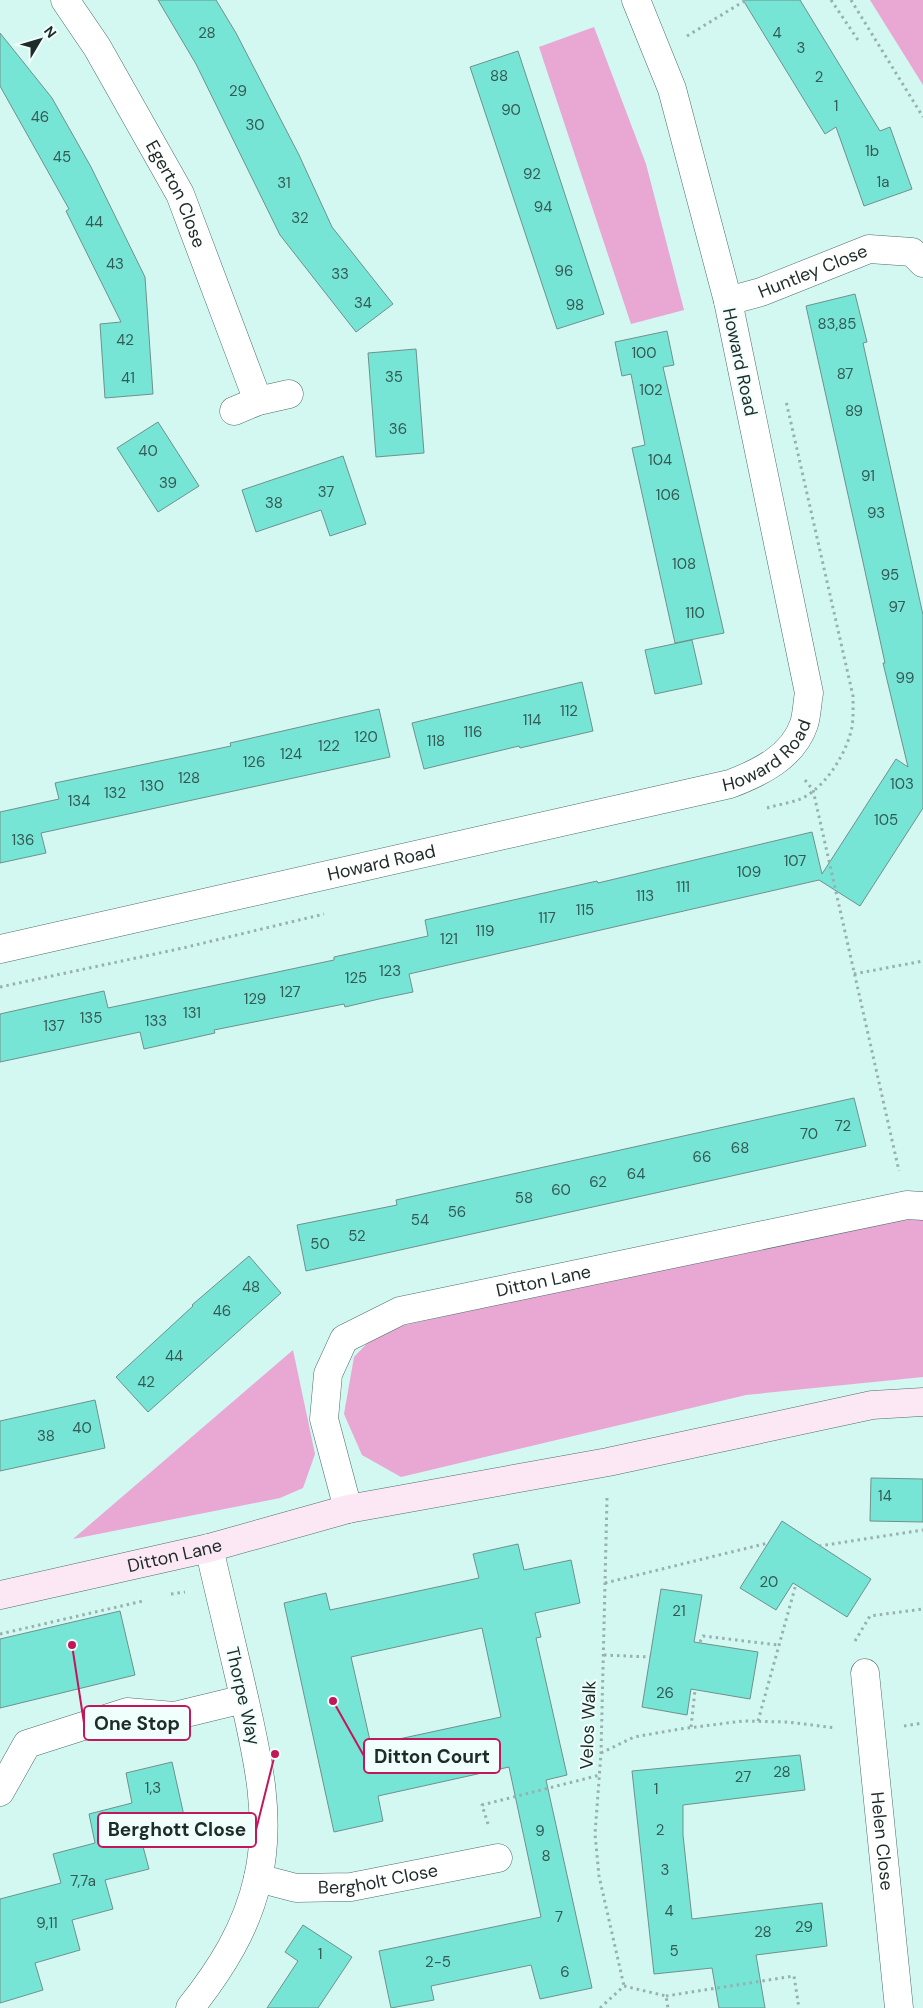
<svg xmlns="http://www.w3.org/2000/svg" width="923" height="2008" viewBox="0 0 923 2008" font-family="'DM Sans',sans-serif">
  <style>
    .green { fill: #e9a7d4 }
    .building { fill: #77e5d6; stroke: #6f918b; fill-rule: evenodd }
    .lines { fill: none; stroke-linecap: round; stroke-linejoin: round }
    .street-casing { stroke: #4d6e69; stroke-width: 29 }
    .secondary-casing { stroke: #4d6e69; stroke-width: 29 }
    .path { stroke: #96b2ae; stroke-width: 3; stroke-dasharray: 2.5 4; stroke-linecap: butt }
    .street { stroke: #fff; stroke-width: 28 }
    .secondary { stroke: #fce8f5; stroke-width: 28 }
    .labels { text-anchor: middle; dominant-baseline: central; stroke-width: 4; stroke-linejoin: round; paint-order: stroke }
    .number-label { font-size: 15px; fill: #345a54 }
    .street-label { font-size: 18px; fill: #1e2b29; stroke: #f0fffc }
    .leader { fill: none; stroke: #c2185b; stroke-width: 2 }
    .callout-dot { fill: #c2185b; stroke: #f0fffc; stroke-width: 2 }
    .callout { fill: #f0fffc; stroke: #c2185b; stroke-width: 2 }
    .callout-label { font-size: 19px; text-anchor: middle; font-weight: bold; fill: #1e2b29 }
  </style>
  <rect width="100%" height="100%" fill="#d3f7f1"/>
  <g class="green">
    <path d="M870,0H923V85Z"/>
    <path d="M594,27L646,164L684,310L631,324L539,47Z"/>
    <path d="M923,1208V1377L746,1395L401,1477L362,1455L344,1414L354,1357L379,1331Z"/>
    <path d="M293,1350L315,1454L303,1488L280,1498L73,1539Z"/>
  </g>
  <g class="building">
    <path d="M158,0H216L236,33L299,155L332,227L393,304L356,332L280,235L196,64Z"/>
    <path d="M743,0H800L880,131L890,127L912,189L864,206L836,127L825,134Z"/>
    <path d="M0,33L52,98L91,167L145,277L153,394L105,398L100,324L121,322L66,211L69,209L0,86Z"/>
    <path d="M518,51L604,314L557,329L470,67Z"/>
    <path d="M855,294L867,342L863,343L923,615V808L860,906L819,880L409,974L413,992L379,999L345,1007L344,1004L214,1030L215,1033L144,1049L140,1032L0,1062V1014L31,1007L104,991L108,1008L334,960V957L428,936L425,920L597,881L598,883L812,832L822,874L896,759L908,767L883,663H885L863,562L806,306Z"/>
    <path d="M667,331L674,365L663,367L724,633L675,643L632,448L645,445L631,374L622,376L615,342Z"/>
    <path d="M416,349L424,453L376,457L368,353Z"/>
    <path d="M158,422L199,486L158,512L117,448Z"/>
    <path d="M343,456L366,524L330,536L321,510L256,532L242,490Z"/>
    <path d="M692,640L702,684L655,694L645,650Z"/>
    <path d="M582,682L593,731L520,748L519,746L424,769L412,723Z"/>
    <path d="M379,709L390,757L41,833L46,853L0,863V812L59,799L55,783L231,746L230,743Z"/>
    <path d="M854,1098L866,1146L306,1271L297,1225L397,1205L396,1200Z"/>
    <path d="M249,1256L281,1293L148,1412L116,1377L193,1306L192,1305Z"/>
    <path d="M95,1400L105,1448L0,1471V1421Z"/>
    <path d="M871,1478L923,1479V1522L870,1521Z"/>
    <path d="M782,1521L871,1579L847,1617L793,1583L776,1610L740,1588Z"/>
    <path d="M518,1544L524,1570L571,1560L580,1603L535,1613L541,1637L536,1638L567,1775L546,1780L592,1988L540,1999L531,1965L431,1986L434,2000L391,2008L379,1951L541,1917L509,1767L378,1796L383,1821L334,1832L284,1603L326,1593L330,1610L479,1578L473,1554ZM482,1628L501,1717L371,1745L351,1657Z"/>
    <path d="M661,1589L702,1595L694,1642L758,1652L750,1699L691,1689L687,1715L642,1707Z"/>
    <path d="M120,1611L135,1675L0,1708V1639Z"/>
    <path d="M800,1755L805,1790L683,1805V1835L692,1919L822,1903L827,1946L756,1955L765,2008H719L712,1968L654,1974L632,1771Z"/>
    <path d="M172,1762L187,1829L141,1839L149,1869L105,1880L113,1909L72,1920L80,1950L35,1963L43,1990L0,2003V1899L61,1883L53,1854L95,1843L89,1814L132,1803L126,1773Z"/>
    <path d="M303,1925L352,1957L318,2008H267L298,1961L285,1952Z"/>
  </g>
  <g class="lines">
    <defs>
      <g id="street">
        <path id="s1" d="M65,0L97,47L180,194L258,401"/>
        <path id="s2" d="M728,301L761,292L869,249L912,252L923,263"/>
        <path d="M234,411L258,401L289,394"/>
        <path id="s3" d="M0,949L730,784C759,773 793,757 804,724C807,715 807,703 809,693L728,301L672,89L636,0"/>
        <path id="s4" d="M348,1509L324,1419L328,1374L344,1339L400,1311L907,1205L923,1206"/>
        <path id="s5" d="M865,1673L899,2008"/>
        <path d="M0,1792L27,1744L127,1712L174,1716L244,1699"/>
        <path id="s6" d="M258,1878L296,1888L351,1887L498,1858"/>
        <path d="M190,2008C221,1969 247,1928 258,1878C273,1813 255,1747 241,1684C230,1639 220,1593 209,1548"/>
      </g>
      <g id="secondary">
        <path id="s7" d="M0,1595L209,1548L348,1509L608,1462L872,1405L923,1402"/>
      </g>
    </defs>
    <use href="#street" class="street-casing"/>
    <use href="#secondary" class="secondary-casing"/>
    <g class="path">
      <path d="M831,0L860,43"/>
      <path d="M851,0L923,117"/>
      <path d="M687,36L746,0"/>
      <path d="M805,780L813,790L899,1171"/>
      <path d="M767,808C777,805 788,803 798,800C822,791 843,759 850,735C854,723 853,709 853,696L786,401"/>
      <path d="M854,974L923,961"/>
      <path d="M0,987L183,948L324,914"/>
      <path d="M607,1498L601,1753L595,1834L599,1876L624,1986"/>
      <path d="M819,1546L923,1530"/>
      <path d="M605,1583L768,1543"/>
      <path d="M171,1594L185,1592"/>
      <path d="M0,1634L143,1601"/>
      <path d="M855,1641L870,1616L923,1609"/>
      <path d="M700,1642L703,1636L778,1645"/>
      <path d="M604,1655L650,1657"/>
      <path d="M758,1721L796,1584"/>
      <path d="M904,1726L923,1723"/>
      <path d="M691,1727L695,1690"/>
      <path d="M601,1753L634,1737L680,1729L743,1721L788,1722L836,1728"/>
      <path d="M488,1824L482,1805L600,1775"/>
      <path d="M624,1986L666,1996L668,2008"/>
      <path d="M666,1996L794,1976L799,2008"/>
      <path d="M600,2008L624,1986"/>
    </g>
    <use href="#street" class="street"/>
    <use href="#secondary" class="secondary"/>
  </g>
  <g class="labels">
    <g class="number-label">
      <text x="207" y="33">28</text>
      <text x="777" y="33">4</text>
      <text x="801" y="48">3</text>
      <text x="499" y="76">88</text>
      <text x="819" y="77">2</text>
      <text x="238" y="91">29</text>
      <text x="836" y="106">1</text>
      <text x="511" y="110">90</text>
      <text x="40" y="117">46</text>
      <text x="255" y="125">30</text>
      <text x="872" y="151">1b</text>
      <text x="62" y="157">45</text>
      <text x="532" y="174">92</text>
      <text x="883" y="182">1a</text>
      <text x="284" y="183">31</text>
      <text x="543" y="207">94</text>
      <text x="300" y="218">32</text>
      <text x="94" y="222">44</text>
      <text x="115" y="264">43</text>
      <text x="564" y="271">96</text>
      <text x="340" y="274">33</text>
      <text x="363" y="303">34</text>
      <text x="575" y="305">98</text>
      <text x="837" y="324">83,85</text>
      <text x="125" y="340">42</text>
      <text x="644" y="353">100</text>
      <text x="845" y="374">87</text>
      <text x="394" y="377">35</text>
      <text x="128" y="378">41</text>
      <text x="651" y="390">102</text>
      <text x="854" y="411">89</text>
      <text x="398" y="429">36</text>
      <text x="148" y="451">40</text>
      <text x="660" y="460">104</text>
      <text x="868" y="476">91</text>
      <text x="168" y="483">39</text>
      <text x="326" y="492">37</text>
      <text x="668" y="495">106</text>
      <text x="274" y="503">38</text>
      <text x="876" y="513">93</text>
      <text x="684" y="564">108</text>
      <text x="890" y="575">95</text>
      <text x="897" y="607">97</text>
      <text x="695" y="613">110</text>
      <text x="905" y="678">99</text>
      <text x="569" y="711">112</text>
      <text x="532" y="720">114</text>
      <text x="473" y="732">116</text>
      <text x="366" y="737">120</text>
      <text x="436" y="741">118</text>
      <text x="329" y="746">122</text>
      <text x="291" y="754">124</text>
      <text x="254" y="762">126</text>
      <text x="189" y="778">128</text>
      <text x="902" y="784">103</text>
      <text x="152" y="786">130</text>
      <text x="115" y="793">132</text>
      <text x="79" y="801">134</text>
      <text x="886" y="820">105</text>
      <text x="23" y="840">136</text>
      <text x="795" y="861">107</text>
      <text x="749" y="872">109</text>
      <text x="683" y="887">111</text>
      <text x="645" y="896">113</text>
      <text x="585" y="910">115</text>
      <text x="547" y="918">117</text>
      <text x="485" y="931">119</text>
      <text x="449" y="939">121</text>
      <text x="390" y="971">123</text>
      <text x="356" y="978">125</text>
      <text x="290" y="992">127</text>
      <text x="255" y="999">129</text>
      <text x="192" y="1013">131</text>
      <text x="91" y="1018">135</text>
      <text x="156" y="1021">133</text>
      <text x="54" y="1026">137</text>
      <text x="843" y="1126">72</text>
      <text x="809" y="1134">70</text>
      <text x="740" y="1148">68</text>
      <text x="702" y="1157">66</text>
      <text x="636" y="1174">64</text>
      <text x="598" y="1182">62</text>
      <text x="561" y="1190">60</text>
      <text x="524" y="1198">58</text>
      <text x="457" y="1212">56</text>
      <text x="420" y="1220">54</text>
      <text x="357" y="1236">52</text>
      <text x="320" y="1244">50</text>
      <text x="251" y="1287">48</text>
      <text x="222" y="1311">46</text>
      <text x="174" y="1356">44</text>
      <text x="146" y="1382">42</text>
      <text x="82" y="1428">40</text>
      <text x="46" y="1436">38</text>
      <text x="885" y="1496">14</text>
      <text x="769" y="1582">20</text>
      <text x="679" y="1611">21</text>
      <text x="665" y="1693">26</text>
      <text x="782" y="1772">28</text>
      <text x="743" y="1777">27</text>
      <text x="153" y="1788">1,3</text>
      <text x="656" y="1789">1</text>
      <text x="660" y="1830">2</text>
      <text x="540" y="1831">9</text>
      <text x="546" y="1856">8</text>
      <text x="665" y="1870">3</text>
      <text x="83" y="1881">7,7a</text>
      <text x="669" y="1911">4</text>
      <text x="559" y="1917">7</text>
      <text x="47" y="1923">9,11</text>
      <text x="804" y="1927">29</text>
      <text x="763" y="1932">28</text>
      <text x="674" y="1951">5</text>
      <text x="320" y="1954">1</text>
      <text x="438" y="1962">2-5</text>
      <text x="565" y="1972">6</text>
    </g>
    <g class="street-label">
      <text stroke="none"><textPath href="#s1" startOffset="224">Egerton Close</textPath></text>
      <text stroke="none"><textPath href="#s2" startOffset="90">Huntley Close</textPath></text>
      <text transform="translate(740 362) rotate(78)">Howard Road</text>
      <text stroke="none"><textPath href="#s3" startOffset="796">Howard Road</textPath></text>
      <text stroke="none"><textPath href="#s3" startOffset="391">Howard Road</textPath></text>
      <text stroke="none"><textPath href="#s4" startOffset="386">Ditton Lane</textPath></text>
      <text stroke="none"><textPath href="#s7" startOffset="179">Ditton Lane</textPath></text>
      <text transform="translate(243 1696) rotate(77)">Thorpe Way</text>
      <text transform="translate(588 1725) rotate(-88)">Velos Walk</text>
      <text stroke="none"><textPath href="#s5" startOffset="169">Helen Close</textPath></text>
      <text stroke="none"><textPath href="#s6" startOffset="122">Bergholt Close</textPath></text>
    </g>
  </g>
  <path class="leader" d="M72 1645L84 1723M333 1701L364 1756M275 1754L256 1830"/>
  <g class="callout-dot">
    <circle cx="72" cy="1645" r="5"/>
    <circle cx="333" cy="1701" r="5"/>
    <circle cx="275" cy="1754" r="5"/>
  </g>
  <g class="callout">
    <rect x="84" y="1706" width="106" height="34" rx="5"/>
    <rect x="364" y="1739" width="136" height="34" rx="5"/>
    <rect x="98" y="1813" width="158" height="34" rx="5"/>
  </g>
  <g class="callout-label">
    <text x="137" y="1730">One Stop</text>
    <text x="432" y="1763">Ditton Court</text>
    <text x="177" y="1836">Berghott Close</text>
  </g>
  <g transform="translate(40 40) rotate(52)" stroke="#f0fffc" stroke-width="4" paint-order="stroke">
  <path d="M0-4L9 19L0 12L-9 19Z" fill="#1e2b29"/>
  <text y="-8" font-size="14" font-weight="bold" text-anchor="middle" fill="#1e2b29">N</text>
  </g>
</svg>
